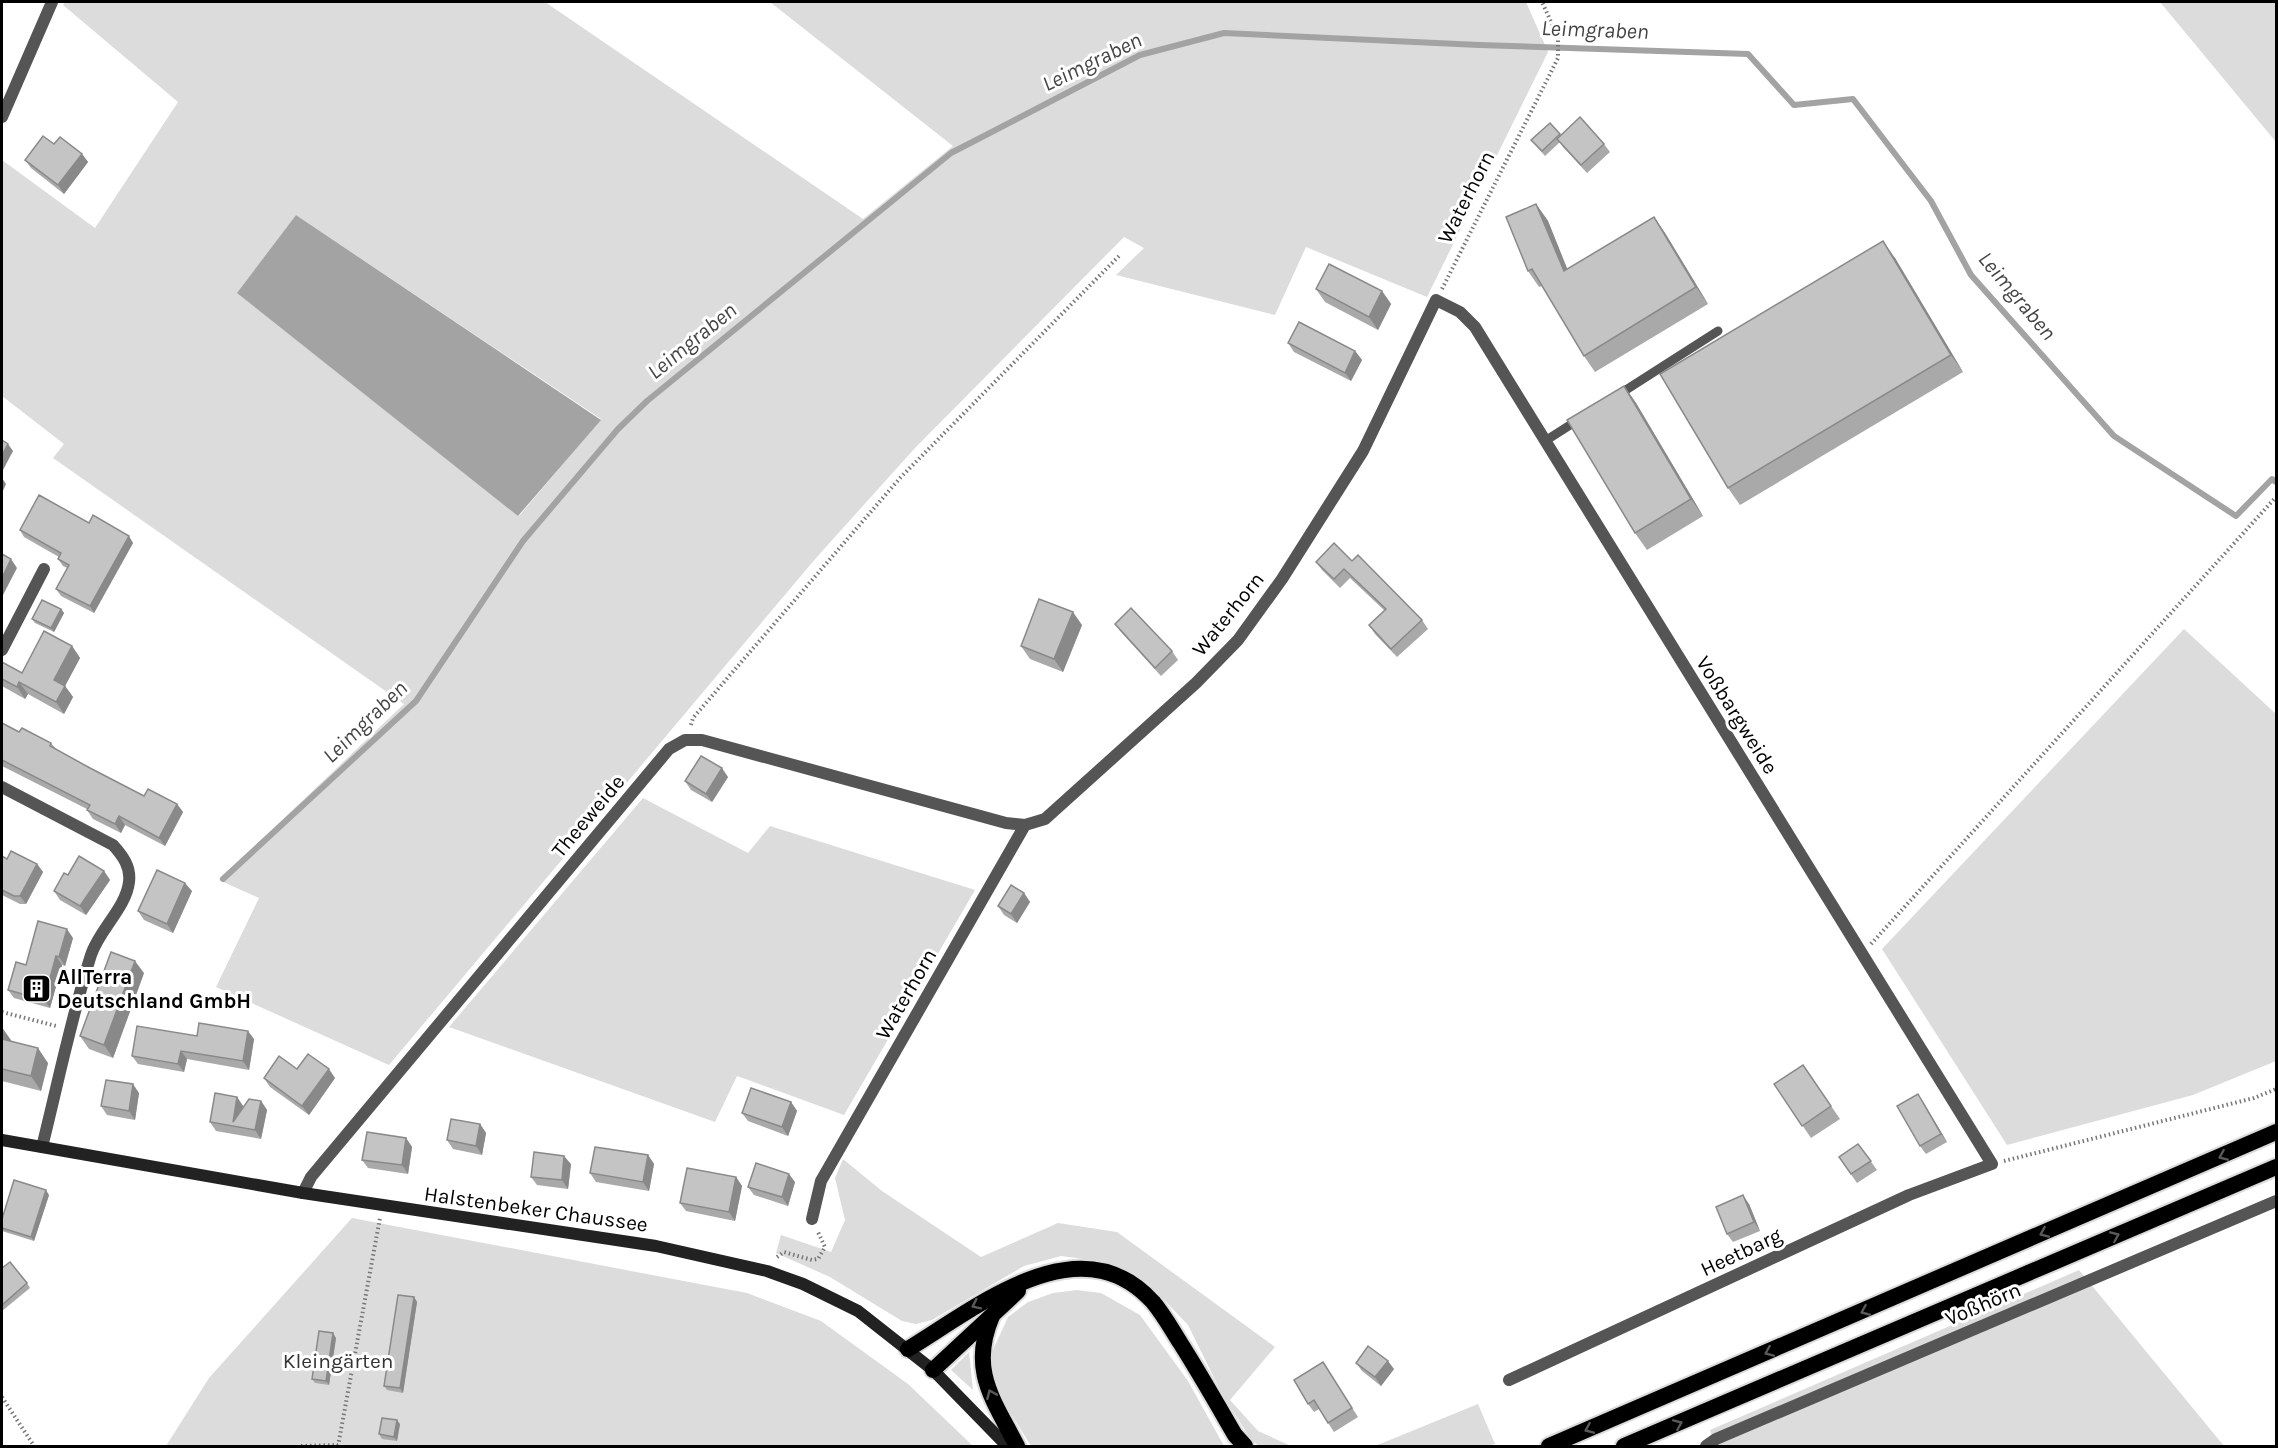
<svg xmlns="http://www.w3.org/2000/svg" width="2278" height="1448" viewBox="0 0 2278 1448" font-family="Karla,sans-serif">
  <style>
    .green { fill: #dcdcdc; fill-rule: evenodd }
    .water { fill: #a3a3a3 }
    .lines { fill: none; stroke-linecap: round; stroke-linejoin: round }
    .stream { stroke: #a3a3a3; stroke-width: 6 }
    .trunk-casing { stroke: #dbdbdb; stroke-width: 20 }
    .path { stroke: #777; stroke-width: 4; stroke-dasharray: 1.5 3; stroke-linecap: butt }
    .service { stroke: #555; stroke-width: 9 }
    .minor { stroke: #555; stroke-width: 12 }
    .secondary { stroke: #222; stroke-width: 12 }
    .trunk { stroke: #000; stroke-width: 16 }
    .wall { fill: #a9a9a9 }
    .shaded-wall { fill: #898989 }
    .building { fill: #c4c4c4; stroke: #898989; stroke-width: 1.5 }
    .oneway { stroke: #595959 }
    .labels { text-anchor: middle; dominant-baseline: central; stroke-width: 6; stroke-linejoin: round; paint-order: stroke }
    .street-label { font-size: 21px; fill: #000; stroke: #fff }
    .poi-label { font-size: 21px; font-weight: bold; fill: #000; stroke: #fff; text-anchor: start }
    .park-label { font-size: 21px; fill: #333; stroke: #fff }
    .water-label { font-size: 22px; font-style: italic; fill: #444; stroke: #fff }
  </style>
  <rect width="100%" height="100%" fill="#fff"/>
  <g class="green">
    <path d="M65,2H545L863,219L953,146L770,2H1526L1548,52L1427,297L1306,247L1275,315L1116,275L1144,248L1124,237L915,448L816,558L389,1065L216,987L259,898L219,880L404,704L53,458L64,444L2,396V160L95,228L178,102L63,5ZM296,215L601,419L519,516L238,293Z"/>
    <path d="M2160,2H2276V142Z"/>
    <path d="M2184,629L2276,714V1061L2193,1095L2007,1145L1882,949Z"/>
    <path d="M643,798L748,853L770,826L975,890L844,1115L737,1076L715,1122L449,1027Z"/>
    <path d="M843,1159L882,1191L981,1257L1058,1223L1117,1232L1275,1347L1230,1400L1258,1431L1291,1446H1259L1252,1441L1223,1396L1188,1325L1147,1282L1107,1262L1061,1256L1024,1266L932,1320L916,1324L902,1321L830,1277L776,1253L781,1235L831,1252L845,1220L835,1178Z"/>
    <path d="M352,1218L747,1293L821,1321L908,1384L973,1446H166L209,1378Z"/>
    <path d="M2079,1270L2224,1446H1713L1715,1445L1710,1430Z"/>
    <path d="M1077,1290L1101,1293L1140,1315L1188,1381L1224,1446H1031L1003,1401L991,1375L992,1352L1008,1317L1028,1302L1053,1293Z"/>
    <path d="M969,1352L973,1390L951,1370Z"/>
    <path d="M1478,1404L1495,1444L1486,1446H1375Z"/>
  </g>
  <path class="water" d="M296,215L601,420L518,516L237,293Z"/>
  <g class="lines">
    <path class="stream" d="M223,879L416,701L523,541L618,429L647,401L951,153L1140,55L1224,33L1479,45L1748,54L1794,105L1853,99L1931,201L1971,275L2114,436L2236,516L2272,479L2276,482"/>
    <defs>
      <g id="trunk">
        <path d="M992,1316C969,1370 993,1399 1017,1446"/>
        <path d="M908,1349C976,1308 1080,1221 1153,1302C1164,1315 1172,1330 1181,1344C1200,1374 1217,1404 1235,1435L1245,1446"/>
        <path d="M933,1370L1018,1291"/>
        <path d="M1549,1446L2276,1132"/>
        <path d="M1624,1446L2276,1167"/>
      </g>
    </defs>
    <use href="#trunk" class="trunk-casing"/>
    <g class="path">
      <path d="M1442,289L1558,58V37L1542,2"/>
      <path d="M691,725L693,718L900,478L1119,256"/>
      <path d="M1871,944L2276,497"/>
      <path d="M2,1012L56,1026"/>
      <path d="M2004,1161L2254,1098L2276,1089"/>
      <path d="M777,1257L784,1252L812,1260L818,1259L825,1247L817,1230"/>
      <path d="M2,1397L34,1446"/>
      <path d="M301,1446L338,1445"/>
      <path d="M338,1446L380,1218"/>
    </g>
    <g class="service">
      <path d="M1618,395L1718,331"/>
      <path d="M1545,441L1578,420"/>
    </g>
    <g class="minor">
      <path d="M2,117L52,2"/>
      <path d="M2,650L44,569"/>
      <path d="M2,787L113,845C123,856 131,867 129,882C126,908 99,930 91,955C71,1018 58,1083 42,1147"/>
      <path d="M303,1193L311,1177L669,749L685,740H702L1006,823L1025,825"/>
      <path d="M812,1219L821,1181L1025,825L1045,819L1196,683L1238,640L1282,579L1363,451L1436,300L1460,312L1475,327L1992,1164L1909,1195L1509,1380"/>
      <path d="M1706,1446L1716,1439L2276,1201"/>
    </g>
    <path class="secondary" d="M2,1140L303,1193L656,1246L767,1271L803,1284L858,1311L933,1370L1007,1446"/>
    <use href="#trunk" class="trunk"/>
  </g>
  <g class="wall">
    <path d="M1550,123L1561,135L1604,144L1610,152L1587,173L1563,147L1560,142L1545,156L1531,140Z"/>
    <path d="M82,154L88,162L64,194L31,168L25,160Z"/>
    <path d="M1536,204L1548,221L1567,269L1654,217L1665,233L1708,304L1595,372L1584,356L1542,286L1539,287L1528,271Z"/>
    <path d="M1895,258L1963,372L1740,505L1728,488Z"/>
    <path d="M1316,289L1382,291L1391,304L1378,330L1325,302Z"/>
    <path d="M1288,343L1355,351L1362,360L1351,381L1294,352Z"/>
    <path d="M1624,386L1636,403L1703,516L1647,550L1635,533Z"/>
    <path d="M89,523L133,543L94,613L61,596L56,589L67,568L63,566L58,559L59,557L24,537L20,530Z"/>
    <path d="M1352,561L1422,620L1428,629L1397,657L1375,634L1369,625L1385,611L1350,578L1340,588L1322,570L1316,562Z"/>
    <path d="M61,609L64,613L54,632L35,623L32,619Z"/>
    <path d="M1115,624L1172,651L1178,660L1161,676L1121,632Z"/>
    <path d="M1082,625L1063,672L1030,659L1021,646Z"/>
    <path d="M72,646L80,658L65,686L73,697L64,714L28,694L25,699L2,686V662L22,673Z"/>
    <path d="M2,723L19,732L51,743L56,749L90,768L144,796L177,804L183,812L165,846L125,825L121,833L93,819L87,810V809L2,766Z"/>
    <path d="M728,777L712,802L691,790L685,781Z"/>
    <path d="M2,856L7,859L37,864L43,872L26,904H20L2,895Z"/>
    <path d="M104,871L110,880L86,915L60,900L54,891Z"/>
    <path d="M192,891L173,933L144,920L138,911Z"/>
    <path d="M1024,893L1030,902L1017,923L1004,915L998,906Z"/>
    <path d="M73,938L65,966L62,965L50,1008L14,998L8,990L26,965Z"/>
    <path d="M144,973L113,1058L89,1049L80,1036Z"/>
    <path d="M2,1029H3L12,1042L48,1063L41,1091L2,1081Z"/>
    <path d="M197,1036L254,1039L249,1070L187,1059L184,1072L138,1064L132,1056Z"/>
    <path d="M1803,1065L1840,1119L1811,1138L1774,1084Z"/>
    <path d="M297,1069L335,1078L309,1115L270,1087L264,1078Z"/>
    <path d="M139,1093L135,1120L107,1115L101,1106Z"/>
    <path d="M1918,1094L1947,1142L1926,1154L1920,1146Z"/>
    <path d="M237,1097L243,1106V1108L261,1101L267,1110L261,1139L216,1131L210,1122Z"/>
    <path d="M791,1102L797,1111L788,1136L748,1121L742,1113Z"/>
    <path d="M480,1124L486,1133L482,1155L453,1149L447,1140Z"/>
    <path d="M406,1138L412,1147L408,1174L368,1168L362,1160Z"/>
    <path d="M1858,1144L1877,1170L1857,1183L1839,1157Z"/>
    <path d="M648,1155L654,1164L649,1191L596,1182L590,1173Z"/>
    <path d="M571,1164L568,1189L537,1185L531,1177Z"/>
    <path d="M736,1177L742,1186L735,1221L686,1211L680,1203Z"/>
    <path d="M795,1182L788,1206L754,1195L748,1187Z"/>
    <path d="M49,1195L34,1241L2,1231V1219Z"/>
    <path d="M1749,1204L1760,1231L1733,1242L1727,1234Z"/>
    <path d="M2,1268L27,1283L30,1288L2,1311Z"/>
    <path d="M414,1297L417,1302L403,1393L387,1390L384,1386Z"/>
    <path d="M336,1338L329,1385L315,1383L312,1379Z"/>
    <path d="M1323,1362L1358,1417L1334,1432L1319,1409L1314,1412L1308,1404Z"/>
    <path d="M1356,1363L1394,1369L1381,1386L1362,1371Z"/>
    <path d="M400,1424L397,1441L382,1439L379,1434Z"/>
  </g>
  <g class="shaded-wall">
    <path d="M82,154L88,162L64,194L58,185Z"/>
    <path d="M1536,204L1548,221L1575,288L1564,271Z"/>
    <path d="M1654,217L1665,233L1708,304L1696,287Z"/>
    <path d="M1883,241L1895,258L1963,372L1951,355Z"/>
    <path d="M1382,291L1391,304L1378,330L1369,317Z"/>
    <path d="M1355,351L1362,360L1351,381L1345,373Z"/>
    <path d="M1624,386L1636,403L1703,516L1691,499Z"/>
    <path d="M8,444L13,451L2,472V455Z"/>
    <path d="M2,478L6,484L2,493Z"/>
    <path d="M129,536L133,543L94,613L90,606Z"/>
    <path d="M11,559L17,568L2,597V578Z"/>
    <path d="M61,609L64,613L54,632L51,628Z"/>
    <path d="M1073,612L1082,625L1063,672L1054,659Z"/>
    <path d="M72,646L80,658L65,686L73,697L64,714L56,702L54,680Z"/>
    <path d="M19,682L28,694L25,699L17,687Z"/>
    <path d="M722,768L728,777L712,802L706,794Z"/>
    <path d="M177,804L183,812L165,846L159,838Z"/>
    <path d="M119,816L125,825L121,833L115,824Z"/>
    <path d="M37,864L43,872L26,904L20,896Z"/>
    <path d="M104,871L110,880L86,915L80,906Z"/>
    <path d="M185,883L192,891L173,933L167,924Z"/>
    <path d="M1024,893L1030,902L1017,923L1011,914Z"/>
    <path d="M67,929L73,938L65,966L59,957Z"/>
    <path d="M56,956L62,965L50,1008L44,1000Z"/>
    <path d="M135,961L144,973L113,1058L104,1045Z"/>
    <path d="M3,1029L13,1043L2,1040Z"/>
    <path d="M248,1031L254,1039L249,1070L243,1061Z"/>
    <path d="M38,1048L48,1063L41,1091L31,1076Z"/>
    <path d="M181,1051L187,1059L184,1072L178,1064Z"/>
    <path d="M329,1069L335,1078L309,1115L302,1106Z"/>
    <path d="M133,1084L139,1093L135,1120L129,1111Z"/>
    <path d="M1918,1094L1924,1103L1947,1142L1941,1134Z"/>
    <path d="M237,1097L243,1106L239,1128L233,1122Z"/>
    <path d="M261,1101L267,1110L261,1139L255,1130Z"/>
    <path d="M791,1102L797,1111L788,1136L782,1127Z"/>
    <path d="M480,1124L486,1133L482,1155L476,1146Z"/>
    <path d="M406,1138L412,1147L408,1174L402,1165Z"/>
    <path d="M648,1155L654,1164L649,1191L643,1182Z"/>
    <path d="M564,1156L571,1164L568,1189L562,1180Z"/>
    <path d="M789,1174L795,1182L788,1206L782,1197Z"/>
    <path d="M736,1177L742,1186L735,1221L729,1212Z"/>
    <path d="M46,1190L49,1195L34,1241L31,1237Z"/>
    <path d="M1743,1195L1749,1204L1760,1231L1754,1222Z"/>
    <path d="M414,1297L417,1302L403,1393L400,1388Z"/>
    <path d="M333,1333L336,1338L329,1385L326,1381Z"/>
    <path d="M1388,1361L1394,1369L1381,1386L1375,1377Z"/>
    <path d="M397,1420L400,1424L397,1441L394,1437Z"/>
  </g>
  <g class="building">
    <path d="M1580,117L1604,144L1581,165L1557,139Z"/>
    <path d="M1550,123L1560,134L1542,151L1531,140Z"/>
    <path d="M43,136L54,144L60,137L82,154L58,185L25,160Z"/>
    <path d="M1536,204L1564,271L1654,217L1696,287L1584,356L1532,269L1528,271L1506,217Z"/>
    <path d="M1883,241L1951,355L1728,488L1660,374Z"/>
    <path d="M1329,264L1382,291L1369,317L1316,289Z"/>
    <path d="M1299,322L1355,351L1345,373L1288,343Z"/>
    <path d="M1624,386L1691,499L1635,533L1567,420Z"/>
    <path d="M2,440L8,444L2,455Z"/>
    <path d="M39,495L89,523L93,515L129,536L90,606L56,589L69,565L58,559L61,553L20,530Z"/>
    <path d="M1334,543L1352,561L1358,555L1422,620L1391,649L1369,625L1386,609L1344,569L1334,579L1316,562Z"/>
    <path d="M2,554L11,559L2,578Z"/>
    <path d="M1039,599L1073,612L1054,659L1021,646Z"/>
    <path d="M42,600L61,609L51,628L32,619Z"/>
    <path d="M1131,608L1172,651L1155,668L1115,624Z"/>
    <path d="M44,631L72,646L54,680L65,686L56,702L19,682L17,687L2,679V662L22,673Z"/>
    <path d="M2,723L19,732L22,728L51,743L50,746L90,768L144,796L148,789L177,804L159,838L119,816L115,824L87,810L90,805L2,760Z"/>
    <path d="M701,756L722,768L706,794L685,781Z"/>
    <path d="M11,851L37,864L20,896H14L2,890V856L7,859Z"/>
    <path d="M79,856L104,871L80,906L54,891L64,873L68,875Z"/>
    <path d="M157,870L185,883L167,924L138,911Z"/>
    <path d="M1011,885L1024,893L1011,914L998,906Z"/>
    <path d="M38,921L67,929L59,957L56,956L44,1000L8,990L16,962L26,965Z"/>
    <path d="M111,952L135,961L104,1045L80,1036Z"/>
    <path d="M199,1023L248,1031L243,1061L181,1051L178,1064L132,1056L137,1026L197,1036Z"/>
    <path d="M2,1039L38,1048L31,1076L2,1069Z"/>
    <path d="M308,1054L329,1069L302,1106L264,1078L279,1056L297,1069Z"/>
    <path d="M1803,1065L1831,1106L1802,1126L1774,1084Z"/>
    <path d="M106,1080L133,1084L129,1111L101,1106Z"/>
    <path d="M751,1088L791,1102L782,1127L742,1113Z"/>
    <path d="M215,1093L237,1097L233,1122L249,1099L261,1101L255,1130L210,1122Z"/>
    <path d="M1918,1094L1941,1134L1920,1146L1897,1106Z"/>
    <path d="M451,1119L480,1124L476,1146L447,1140Z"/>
    <path d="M367,1132L406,1138L402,1165L362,1160Z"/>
    <path d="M1858,1144L1871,1161L1851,1174L1839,1157Z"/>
    <path d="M595,1147L648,1155L643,1182L590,1173Z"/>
    <path d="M534,1152L564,1156L562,1180L531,1177Z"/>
    <path d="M756,1163L789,1174L782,1197L748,1187Z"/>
    <path d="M687,1168L736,1177L729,1212L680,1203Z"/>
    <path d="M14,1180L46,1190L31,1237L2,1228V1219Z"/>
    <path d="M1743,1195L1754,1222L1727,1234L1716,1207Z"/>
    <path d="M10,1262L27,1283L2,1305V1268Z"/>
    <path d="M398,1295L414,1297L400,1388L384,1386Z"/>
    <path d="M319,1331L333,1333L326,1381L312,1379Z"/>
    <path d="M1368,1346L1388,1361L1375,1377L1356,1363Z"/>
    <path d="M1323,1362L1352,1408L1328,1423L1314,1400L1308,1404L1294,1380Z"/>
    <path d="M382,1418L397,1420L394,1437L379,1434Z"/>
  </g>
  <defs><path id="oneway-chevron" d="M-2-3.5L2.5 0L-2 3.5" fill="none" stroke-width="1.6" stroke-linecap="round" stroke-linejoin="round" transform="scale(1.5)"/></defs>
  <g class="oneway">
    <use href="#oneway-chevron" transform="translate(2223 1156) rotate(157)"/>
    <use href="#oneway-chevron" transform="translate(2044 1233) rotate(157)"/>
    <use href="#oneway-chevron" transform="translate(2115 1236) rotate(-23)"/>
    <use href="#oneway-chevron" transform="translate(976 1305) rotate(154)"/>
    <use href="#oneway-chevron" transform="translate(1865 1311) rotate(157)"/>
    <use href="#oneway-chevron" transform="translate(1769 1352) rotate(157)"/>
    <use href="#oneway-chevron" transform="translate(991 1394) rotate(-113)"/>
    <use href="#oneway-chevron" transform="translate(1678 1424) rotate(-23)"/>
    <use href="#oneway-chevron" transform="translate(1589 1429) rotate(157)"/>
  </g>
  <defs>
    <symbol id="building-square" viewBox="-11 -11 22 22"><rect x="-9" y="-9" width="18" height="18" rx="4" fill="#000" stroke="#fff"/><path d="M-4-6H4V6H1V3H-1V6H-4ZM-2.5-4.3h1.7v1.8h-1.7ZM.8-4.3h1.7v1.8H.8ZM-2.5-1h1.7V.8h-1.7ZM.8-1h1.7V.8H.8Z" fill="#fff"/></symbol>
  </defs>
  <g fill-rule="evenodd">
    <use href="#building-square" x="20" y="972" width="33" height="33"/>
  </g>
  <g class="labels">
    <g class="street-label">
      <text transform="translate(1466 197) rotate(-63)">Waterhorn</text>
      <text transform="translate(1228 614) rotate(-51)">Waterhorn</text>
      <text transform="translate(1737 715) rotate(58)">Voßbargweide</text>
      <text transform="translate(588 816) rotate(-50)">Theeweide</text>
      <text transform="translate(906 994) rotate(-60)">Waterhorn</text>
      <text transform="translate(536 1209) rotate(8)">Halstenbeker Chaussee</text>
      <text transform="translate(1741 1252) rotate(-25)">Heetbarg</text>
      <text transform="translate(1983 1304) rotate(-23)">Voßhörn</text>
    </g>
    <g class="poi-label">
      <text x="57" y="977">AllTerra<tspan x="57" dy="24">Deutschland GmbH</tspan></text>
    </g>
    <g class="park-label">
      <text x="338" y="1361">Kleingärten</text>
    </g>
    <g class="water-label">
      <text transform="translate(1595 30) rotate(2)">Leimgraben</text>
      <text transform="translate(1092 62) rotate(-26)">Leimgraben</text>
      <text transform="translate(2017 296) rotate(50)">Leimgraben</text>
      <text transform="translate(692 341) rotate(-39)">Leimgraben</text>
      <text transform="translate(365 722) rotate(-44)">Leimgraben</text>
    </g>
  </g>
  <rect width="2278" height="1448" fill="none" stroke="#000000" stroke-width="6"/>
</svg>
